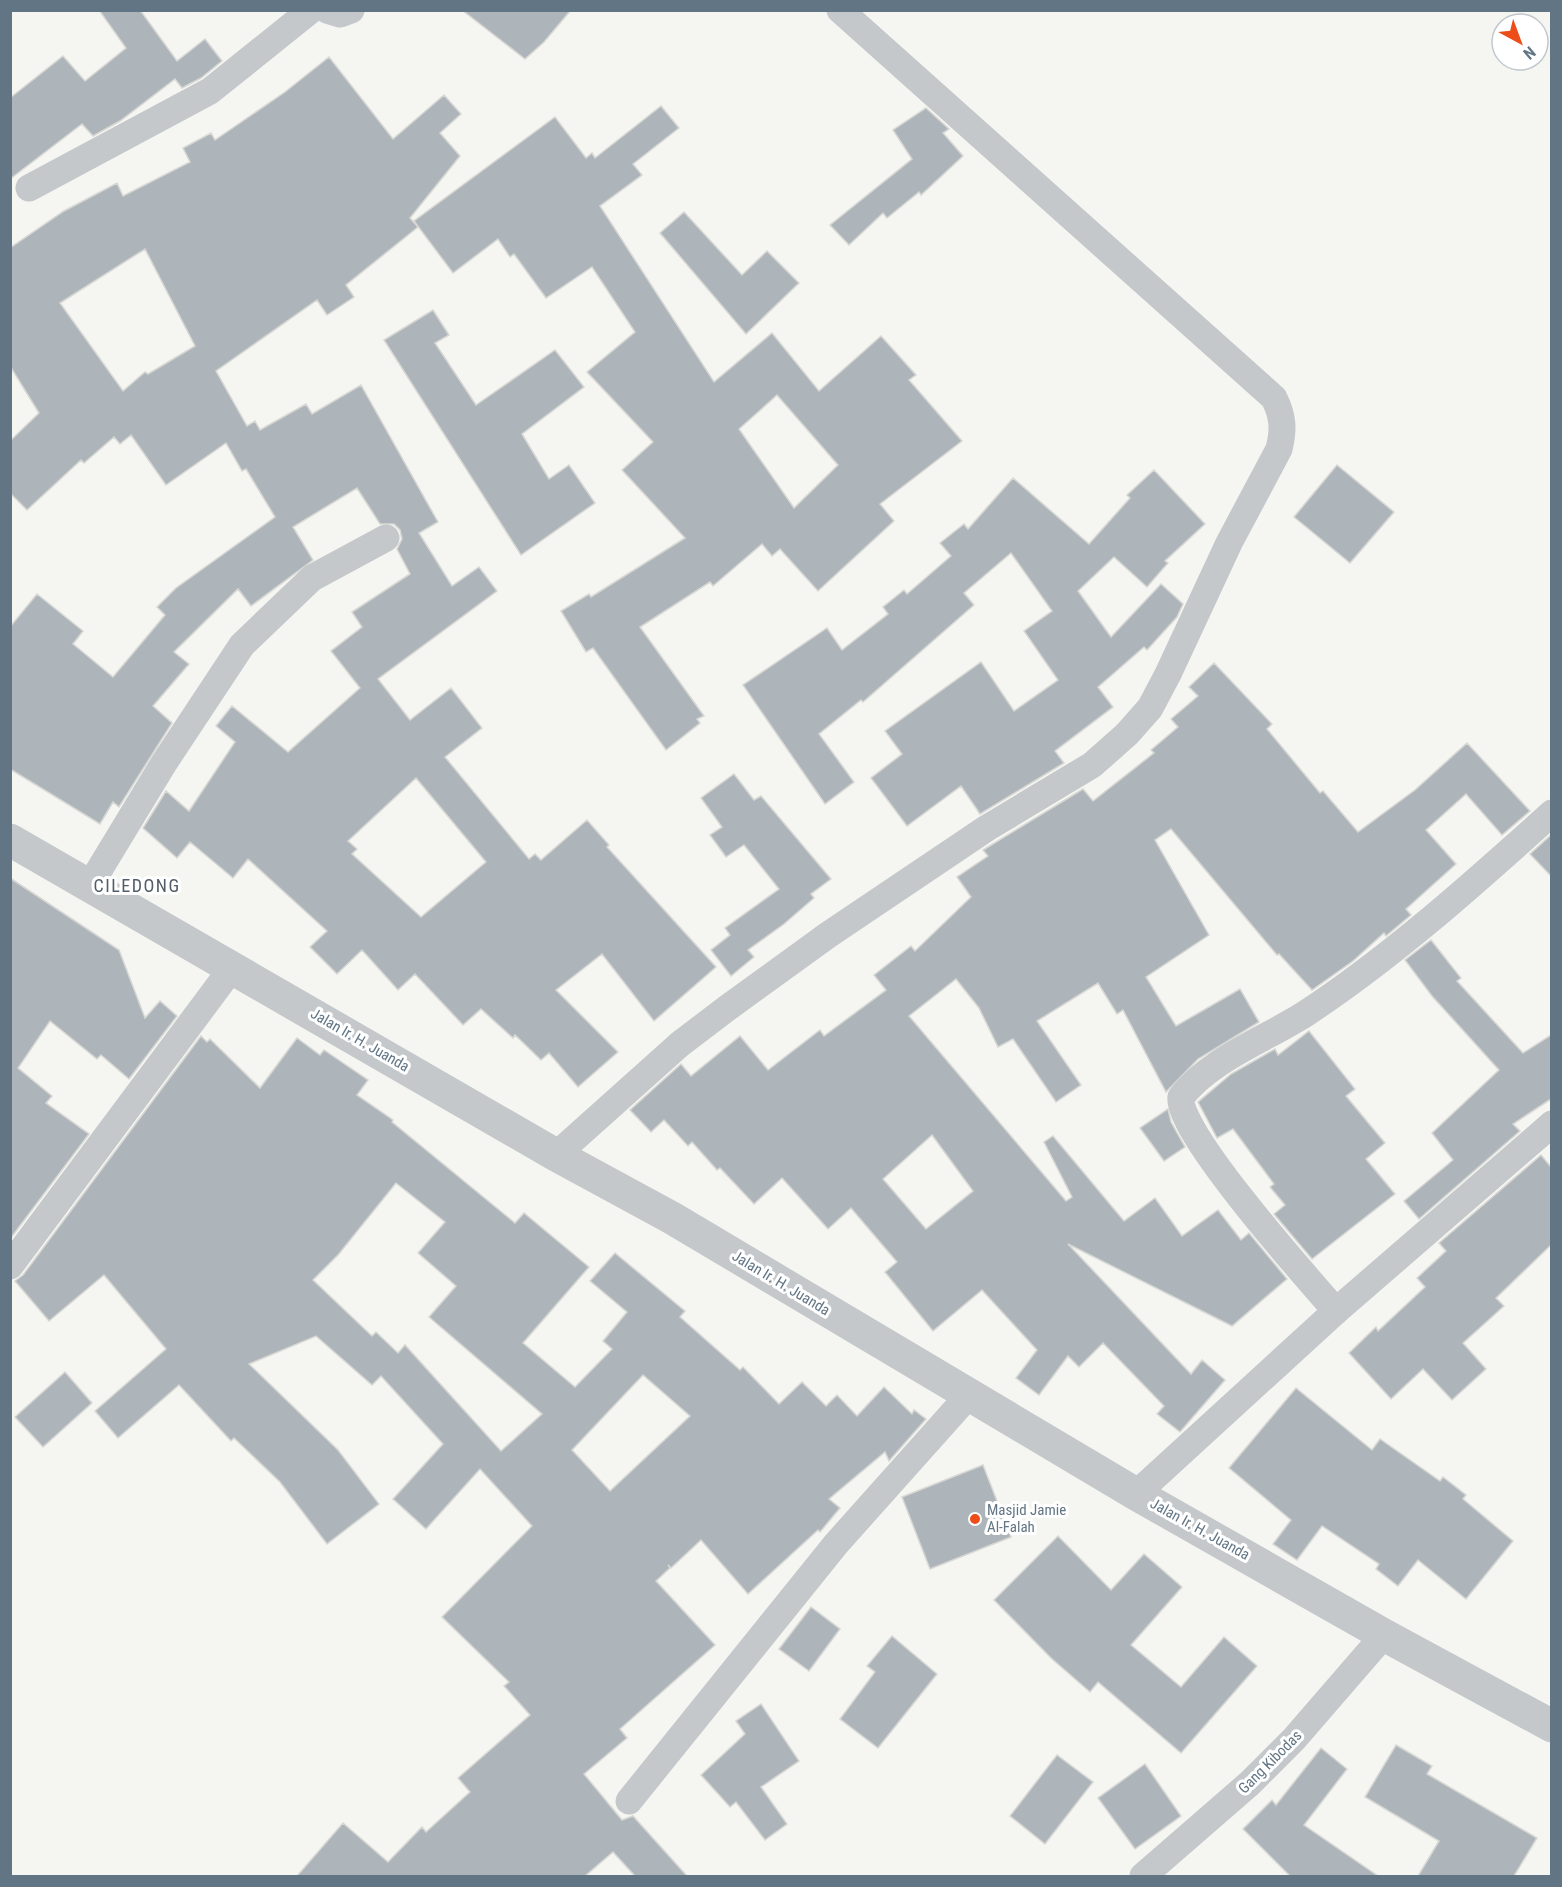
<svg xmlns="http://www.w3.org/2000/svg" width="1562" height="1887" viewBox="0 0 1562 1887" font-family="'Roboto Condensed',sans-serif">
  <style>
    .building { fill: #adb5ba; stroke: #d7d7d4; stroke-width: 1.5; fill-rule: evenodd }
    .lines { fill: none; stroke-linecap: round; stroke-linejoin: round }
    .minor { stroke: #c4c8cb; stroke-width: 27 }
    .tertiary { stroke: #c4c8cb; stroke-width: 33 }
    .poi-dot { fill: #ed4d19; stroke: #fff; stroke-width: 2 }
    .labels { text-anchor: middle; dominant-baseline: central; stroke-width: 6; stroke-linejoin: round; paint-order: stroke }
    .street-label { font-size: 15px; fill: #627584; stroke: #fff }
    .poi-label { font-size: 15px; fill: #627584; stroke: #fff; text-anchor: start }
    .quarter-label { font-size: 18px; letter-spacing: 1.5px; fill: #515e69; stroke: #fff }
  </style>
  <rect width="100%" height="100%" fill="#f5f6f1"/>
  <g class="building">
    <path d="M99,10H140L177,61L205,39L222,61L201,78L182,88L175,79L120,121L93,136L82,124L10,179V98L63,56L85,81L126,48Z"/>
    <path d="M462,10H571L544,42L525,59Z"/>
    <path d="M329,57L393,139L444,95L461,114L440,133L460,156L410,218L418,227L346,285L354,297L327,315L317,300L216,371L247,426L255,421L260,430L306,404L312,414L361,385L438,522L419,533L452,586L479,567L497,591L378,679L410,720L451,688L482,728L445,757L529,859L535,854L541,860L587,820L609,845L607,847L716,967L654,1021L602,954L556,990L618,1052L578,1087L549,1053L541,1060L515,1035L513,1038L481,1009L463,1025L415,974L398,990L362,950L337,974L310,947L327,931L248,859L233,878L190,842L177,858L143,828L166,791L189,811L235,742L216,726L232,706L288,752L360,688L331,651L362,627L352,612L410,574L397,549L402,539L400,530L394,524H380L357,488L293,527L313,560L251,606L238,589L174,652L189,664L153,706L172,723L119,807L113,802L100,824L10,769V627L37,594L83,631L73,644L113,677L165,615L157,607L176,588L275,517L246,469L242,471L226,443L166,485L131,435L120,444L114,437L84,463L81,460L27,510L10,493V441L39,413L10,366V248L64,211L117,183L123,196L190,162L183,148L211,133L215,140L285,92ZM145,249L195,346L148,374L145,372L123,391L60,303ZM416,778L486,862L421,917L352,854L357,849L348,841Z"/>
    <path d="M661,106L679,128L633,164L642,175L600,206L714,382L772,333L819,391L881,336L916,375L909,380L962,441L880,504L894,521L818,591L780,549L772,556L762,544L713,586L710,582L640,627L704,716L697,719L700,723L666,750L593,648L586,652L561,611L589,594L591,597L685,538L622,470L653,442L587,372L635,332L592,267L546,298L514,254L510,257L498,239L453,273L414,221L555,117L586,158L592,153L595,158ZM777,395L838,465L794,508L739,429Z"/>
    <path d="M926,108L949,129L943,133L963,156L921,195L919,192L887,218L883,213L849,245L830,225L912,159L893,130Z"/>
    <path d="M684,212L742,275L767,251L799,283L746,334L660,233Z"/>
    <path d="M433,310L449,335L435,343L476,405L555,350L584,387L522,434L549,479L569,465L595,503L521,555L384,340Z"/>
    <path d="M1337,465L1394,512L1350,563L1294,517Z"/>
    <path d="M1154,470L1205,524L1165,561L1168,563L1147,587L1114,557L1078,591L1111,637L1161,584L1183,604L1177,617L1147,650L1144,647L1098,687L1113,707L1055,751L1064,763L980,814L961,786L907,826L871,778L902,754L885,731L981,662L1014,711L1058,680L1024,631L1052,611L1011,553L964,593L974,605L863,702L861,700L819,734L854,782L825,804L743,685L827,628L842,650L888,614L883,607L904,590L907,594L951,556L940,543L964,524L968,529L1013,478L1089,544L1130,498L1127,495Z"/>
    <path d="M1214,663L1272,724L1267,729L1320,793L1323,791L1358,832L1415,790L1467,743L1530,811L1502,835L1466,794L1426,830L1456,864L1406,909L1411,915L1386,936L1384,933L1353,961L1312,990L1279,954L1277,955L1171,829L1155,840L1209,935L1146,977L1176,1026L1240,989L1259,1022L1198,1059L1166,1092L1123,1010L1117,1014L1098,983L1037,1021L1081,1085L1056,1102L1013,1039L998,1047L979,1008L956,979L909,1016L1066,1201L1072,1197L1044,1142L1053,1136L1124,1221L1155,1198L1182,1236L1218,1210L1241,1240L1249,1233L1287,1279L1232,1326L1068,1244L1191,1374L1202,1360L1225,1380L1180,1432L1157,1414L1164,1406L1103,1343L1079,1367L1068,1356L1039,1395L1016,1378L1037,1350L982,1290L933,1331L885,1272L897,1262L851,1208L828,1229L782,1178L754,1204L720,1168L717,1170L692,1142L688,1146L664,1120L651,1132L630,1110L681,1064L691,1076L740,1036L768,1070L820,1030L824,1036L886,990L874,975L911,946L915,951L971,897L957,877L988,856L983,850L1083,789L1093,801L1154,753L1151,750L1178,727L1171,719L1198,696L1189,687ZM932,1135L973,1191L926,1229L883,1179Z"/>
    <path d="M734,774L754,800L761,796L831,879L811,894L814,898L784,924L748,950L754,957L731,976L711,950L730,935L725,928L779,889L744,845L726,857L710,835L722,827L701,798Z"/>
    <path d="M1551,835V876L1530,854Z"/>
    <path d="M10,878L119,950L145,1018L160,1001L177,1016L129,1079L101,1055L97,1059L50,1021L18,1068L52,1096L46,1103L89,1134L10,1239Z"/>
    <path d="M1431,940L1461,978L1457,981L1523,1053L1551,1035V1099L1513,1124L1520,1131L1419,1219L1404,1201L1453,1160L1432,1133L1499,1070L1432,996L1405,960Z"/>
    <path d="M1309,1031L1355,1089L1346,1096L1385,1143L1366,1159L1395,1194L1312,1259L1274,1214L1285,1205L1270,1187L1274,1184L1233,1129L1217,1138L1198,1102L1231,1074L1275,1049L1278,1055Z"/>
    <path d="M201,1036L207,1042L210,1039L260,1088L297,1038L320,1055L324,1050L368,1080L357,1095L393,1120L392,1122L515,1223L524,1213L589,1267L523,1343L575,1387L612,1349L603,1341L627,1312L590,1281L615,1253L685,1311L680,1317L740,1370L743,1367L779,1404L802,1382L826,1406L837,1395L857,1416L884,1387L912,1414L914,1410L926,1419L889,1461L885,1452L829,1499L840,1508L820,1532L818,1530L748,1594L701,1540L671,1568L668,1565L670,1568L656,1581L715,1645L620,1729L627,1738L584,1774L622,1820L633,1816L687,1876H635L613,1852L585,1876H297L343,1823L388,1862L422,1827L426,1832L470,1792L458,1778L530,1715L504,1686L509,1682L442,1617L532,1526L480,1469L426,1529L393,1499L443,1444L381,1376L372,1385L316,1336L249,1364L338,1450L379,1504L327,1544L280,1482L234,1438L231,1441L179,1385L118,1438L95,1411L166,1349L104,1275L49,1321L15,1281L23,1275ZM396,1183L445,1222L418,1253L456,1286L429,1317L542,1414L501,1451L405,1345L398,1353L376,1332L372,1336L313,1280L338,1255ZM643,1375L690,1416L610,1491L572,1450Z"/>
    <path d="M1168,1109L1171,1122L1185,1147L1164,1161L1140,1128Z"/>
    <path d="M1541,1155L1551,1167V1245L1496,1298L1504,1306L1463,1343L1486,1369L1452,1400L1423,1369L1391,1399L1349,1353L1376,1327L1378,1331L1425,1287L1417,1278L1446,1251L1439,1243Z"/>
    <path d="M65,1372L92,1403L43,1447L15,1417Z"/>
    <path d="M1296,1388L1372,1450L1380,1439L1440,1481L1443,1477L1466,1495L1463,1499L1513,1541L1466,1599L1418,1560L1398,1586L1376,1569L1379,1564L1322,1526L1297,1560L1273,1544L1291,1520L1229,1468Z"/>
    <path d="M983,1465L1011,1537L930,1569L902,1497Z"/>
    <path d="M1058,1536L1111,1590L1144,1554L1182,1587L1131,1645L1181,1687L1224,1637L1257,1666L1181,1753L1098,1682L1090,1692L1051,1658L994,1600Z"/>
    <path d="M811,1607L840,1629L809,1671L779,1649Z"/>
    <path d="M892,1636L937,1674L878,1748L840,1719L875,1672L867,1666Z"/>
    <path d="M761,1704L799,1761L761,1787L787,1824L765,1840L736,1802L730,1807L701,1775L745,1734L736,1721Z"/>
    <path d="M1396,1745L1432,1766L1427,1774L1537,1838L1514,1876H1418L1439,1841L1365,1797Z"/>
    <path d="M1321,1748L1347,1769L1304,1825L1378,1876H1290L1243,1829L1272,1800L1276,1805Z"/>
    <path d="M1057,1755L1093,1782L1045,1844L1010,1816Z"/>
    <path d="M1145,1764L1181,1816L1135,1849L1098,1798Z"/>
  </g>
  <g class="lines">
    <g class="minor">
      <path d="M327,10L340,14L351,10"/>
      <path d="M29,188L210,91L311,10"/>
      <path d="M90,885L164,763L242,645L312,578L386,538"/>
      <path d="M556,1155L680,1044L726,1009L828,935L987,828L1092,765L1127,734L1150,708L1168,674L1229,543L1279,449C1284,429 1283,416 1274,398L840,10"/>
      <path d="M10,1266L232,968"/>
      <path d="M1336,1311C1309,1280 1175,1130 1181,1097C1211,1059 1264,1040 1305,1014C1393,956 1473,884 1552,813"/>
      <path d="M1136,1494L1336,1311L1552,1124"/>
      <path d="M629,1801L836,1544L969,1395"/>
      <path d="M1143,1876L1250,1783L1294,1739L1384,1635"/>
    </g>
    <path class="tertiary" d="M10,840L556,1155L672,1218L1136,1494L1384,1635L1552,1726"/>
  </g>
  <circle class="poi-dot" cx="975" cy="1519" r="6"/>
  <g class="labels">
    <g class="street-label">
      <text transform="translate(360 1040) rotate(30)">Jalan Ir. H. Juanda</text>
      <text transform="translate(781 1283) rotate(31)">Jalan Ir. H. Juanda</text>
      <text transform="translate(1200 1529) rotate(29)">Jalan Ir. H. Juanda</text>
      <text transform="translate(1270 1762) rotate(-45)">Gang Kibodas</text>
    </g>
    <g class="poi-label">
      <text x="987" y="1510">Masjid Jamie<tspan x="987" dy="17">Al-Falah</tspan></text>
    </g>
    <g class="quarter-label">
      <text x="137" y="885">CILEDONG</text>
    </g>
  </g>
  <rect width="1562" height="1887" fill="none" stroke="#627584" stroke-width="24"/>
  <g transform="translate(1520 42) rotate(139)"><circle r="28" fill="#ffffff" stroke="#c0c8ce" stroke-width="1.5"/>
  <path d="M0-4.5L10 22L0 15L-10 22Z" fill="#ed4d19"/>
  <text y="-9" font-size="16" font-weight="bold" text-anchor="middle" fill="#627584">N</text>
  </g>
</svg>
